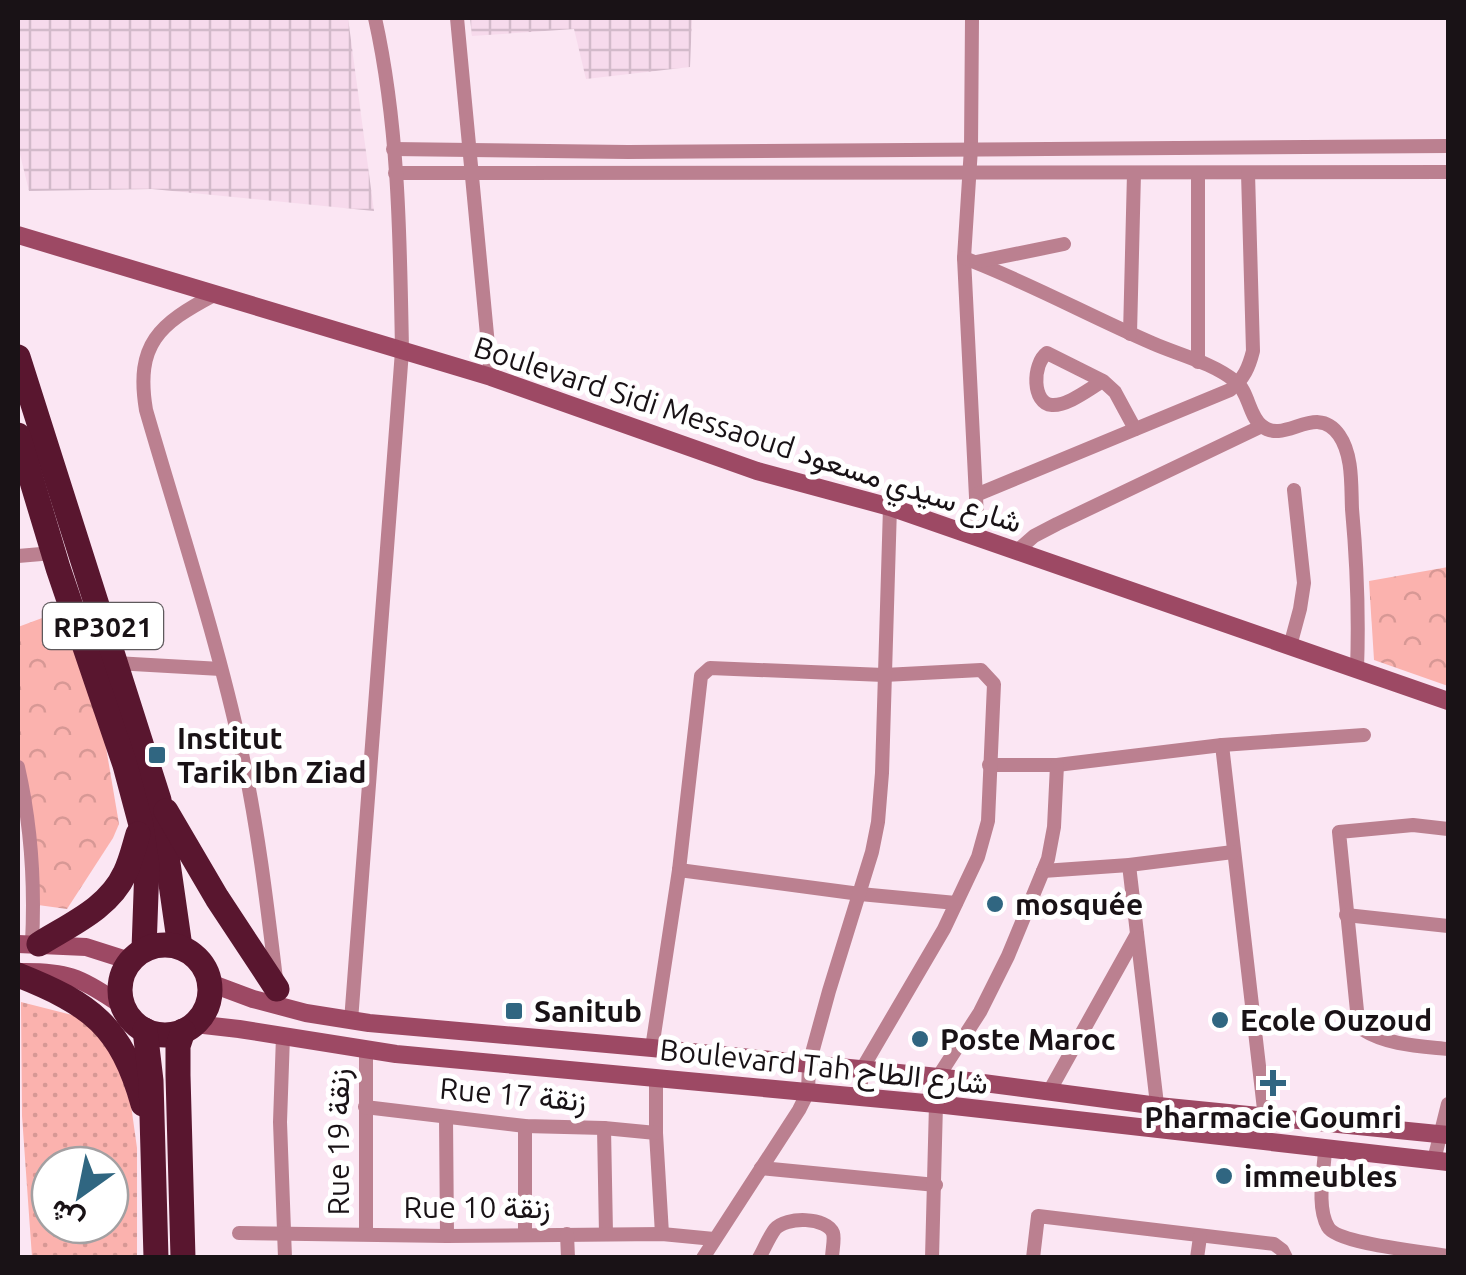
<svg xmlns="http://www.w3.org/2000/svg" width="1466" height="1275" viewBox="0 0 1466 1275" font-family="Ubuntu,Vazirmatn,sans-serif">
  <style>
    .industrial { fill: url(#industrial-grid) }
    .grass { fill: url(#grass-dots); fill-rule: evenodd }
    .forest { fill: url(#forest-crowns) }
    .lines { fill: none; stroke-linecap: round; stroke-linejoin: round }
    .street { stroke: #bb8090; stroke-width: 14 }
    .secondary { stroke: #9d4964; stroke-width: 18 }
    .highway { stroke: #59162f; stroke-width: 25 }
    .poi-dot { fill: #306681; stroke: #fff; stroke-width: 4 }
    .labels { text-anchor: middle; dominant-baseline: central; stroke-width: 10; stroke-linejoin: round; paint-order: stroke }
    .shield { fill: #fff; stroke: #5e595c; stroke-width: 2.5 }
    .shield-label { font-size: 28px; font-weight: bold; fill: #191216 }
    .street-label { font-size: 30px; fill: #191216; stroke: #fff }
    .poi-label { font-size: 30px; font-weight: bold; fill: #191216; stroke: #fff; text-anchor: start }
  </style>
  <defs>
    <pattern id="industrial-grid" width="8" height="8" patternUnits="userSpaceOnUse" patternTransform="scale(2.5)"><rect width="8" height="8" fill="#f7daec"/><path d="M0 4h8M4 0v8" fill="none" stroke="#d3baca"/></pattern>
    <pattern id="grass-dots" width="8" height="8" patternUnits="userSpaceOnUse" patternTransform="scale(2.5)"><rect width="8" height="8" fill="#fbb2ae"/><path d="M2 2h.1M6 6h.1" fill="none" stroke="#d79895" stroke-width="1.8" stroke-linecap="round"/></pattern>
    <pattern id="forest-crowns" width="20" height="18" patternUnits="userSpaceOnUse" patternTransform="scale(2.5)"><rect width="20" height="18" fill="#fbb2ae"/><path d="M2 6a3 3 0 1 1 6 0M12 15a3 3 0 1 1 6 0" fill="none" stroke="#d79895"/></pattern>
  </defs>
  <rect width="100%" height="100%" fill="#fbe6f3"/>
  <g class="industrial">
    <path d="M18,18H348L374,211L152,189L29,191L18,146Z"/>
    <path d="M470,18H692L690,67L586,79L574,29L472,36Z"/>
  </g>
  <path class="grass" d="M21,1002L80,1017L112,1048L131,1105L137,1148V1257H32L22,1116ZM50,1165H110V1225H50Z"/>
  <g class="forest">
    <path d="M1448,567V686L1374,660L1369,581Z"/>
    <path d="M69,608L100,712L119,824L113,838L67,909L38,905L18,768V627Z"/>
  </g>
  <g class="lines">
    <g class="street">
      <path d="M457,18L491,377"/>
      <path d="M972,18L971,148L964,258L978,537"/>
      <path d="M393,149L628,152L1448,146"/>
      <path d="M395,173L1448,172"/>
      <path d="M1198,173V362"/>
      <path d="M964,258C1028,282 1089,316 1152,343C1179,355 1211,362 1235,381C1249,391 1248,415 1262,426C1285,445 1316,402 1339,435C1353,455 1351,485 1352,509C1357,563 1359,615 1357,669"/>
      <path d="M976,262L1064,244"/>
      <path d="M214,295C159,324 135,344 146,410C179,524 217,638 242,754C258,828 267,904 276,979"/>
      <path d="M1130,334L1134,173"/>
      <path d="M1103,381C1089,389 1068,406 1052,405C1032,404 1032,364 1047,353L1103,381L1115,392L1135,429"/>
      <path d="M976,495L1230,390C1244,379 1249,367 1253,351L1248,173"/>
      <path d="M1017,551L1034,536L1057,524L1262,426"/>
      <path d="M18,556L53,553"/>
      <path d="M1290,646L1300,609L1304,583L1294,490"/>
      <path d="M115,663L221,669"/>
      <path d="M1222,745L1265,1118"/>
      <path d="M989,765H1057L1222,745L1364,735"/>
      <path d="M18,767C31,824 35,885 32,943"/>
      <path d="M1448,829L1413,825L1339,832L1357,1011L1362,1029C1387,1045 1419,1046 1448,1049"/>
      <path d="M1129,865L1160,1130"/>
      <path d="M679,870L860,894L956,903"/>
      <path d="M1043,871L1129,865L1233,852"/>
      <path d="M1346,915L1448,926"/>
      <path d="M351,1021L402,351C400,240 399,126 375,18"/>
      <path d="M283,1036L280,1122L285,1258"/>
      <path d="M652,1048L679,870L701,676L710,668L884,675L981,670L994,684L988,821L978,857L944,929L862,1069L860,1097"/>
      <path d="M366,1050V1233"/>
      <path d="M656,1077V1133L662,1234"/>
      <path d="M938,1077L980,1012L1008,956L1048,859L1054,827L1057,765"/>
      <path d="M1050,1090L1137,934"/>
      <path d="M365,1107L525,1126L604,1128L656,1133"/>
      <path d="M446,1117L447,1236"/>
      <path d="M525,1126V1234"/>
      <path d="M604,1128L606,1234"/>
      <path d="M1325,1150C1324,1172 1316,1206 1328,1227C1337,1244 1427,1252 1448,1256"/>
      <path d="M1434,1160L1448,1104"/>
      <path d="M761,1168L936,1185"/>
      <path d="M239,1233L447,1236L662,1234L714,1239"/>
      <path d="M567,1234L568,1258"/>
      <path d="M703,1258L799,1110L808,1092L809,1064L829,991L872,852L878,822L882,773L890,507"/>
      <path d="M759,1258C764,1249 769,1237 775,1229C786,1216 827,1217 833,1233C835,1239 832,1251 832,1258"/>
      <path d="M932,1258L936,1104"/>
      <path d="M1033,1258L1038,1216L1274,1244L1282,1250L1286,1258"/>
      <path d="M1197,1258L1200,1237"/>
    </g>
    <g class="secondary">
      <path d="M18,235L491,377L757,471L890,507L1448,701"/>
      <path d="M18,944L86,947L130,961"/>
      <path d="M18,972C71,971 79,978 122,1005"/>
      <path d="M210,983L253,999L306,1013L369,1023L652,1048L938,1077L1158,1106L1448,1135"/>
      <path d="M195,1024L239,1029L396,1054L936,1104L1448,1162"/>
    </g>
    <g class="highway">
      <path d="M18,357L159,800L180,947"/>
      <path d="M18,435L58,568L125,765L141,825L147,866L144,949"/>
      <path d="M166,811L217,898L277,989"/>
      <path d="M39,944C71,924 109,908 125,873C131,861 134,847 138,834"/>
      <circle cx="165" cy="990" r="45"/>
      <path d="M18,975C91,1004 121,1026 143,1104"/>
      <path d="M145,1030L151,1081L156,1258"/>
      <path d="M183,1031L178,1046V1075L183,1258"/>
    </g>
  </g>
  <g class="poi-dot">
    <rect x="147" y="745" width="20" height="20" rx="5"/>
    <circle cx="995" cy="904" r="10"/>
    <rect x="504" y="1001" width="20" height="20" rx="5"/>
    <circle cx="1220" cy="1020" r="10"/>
    <circle cx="920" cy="1039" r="10"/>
    <path d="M1268 1068h10v10h10v10h-10v10h-10v-10h-10v-10h10z"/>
    <circle cx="1224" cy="1176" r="10"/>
  </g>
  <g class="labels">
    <rect class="shield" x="43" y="603" width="120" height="46" rx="8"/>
    <g class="shield-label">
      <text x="103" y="626">RP3021</text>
    </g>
    <g class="street-label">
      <text transform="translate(748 434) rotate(18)">Boulevard Sidi Messaoud شارع سيدي مسعود</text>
      <text transform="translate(824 1066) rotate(6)">Boulevard Tah شارع الطاح</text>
      <text transform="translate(513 1094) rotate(5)">Rue 17 زنقة</text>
      <text transform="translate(338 1142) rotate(-90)">Rue 19 زنقة</text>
      <text x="477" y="1207">Rue 10 زنقة</text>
    </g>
    <g class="poi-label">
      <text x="177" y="738">Institut<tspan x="177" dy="34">Tarik Ibn Ziad</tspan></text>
      <text x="1015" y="904">mosquée</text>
      <text x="534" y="1011">Sanitub</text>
      <text x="1240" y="1020">Ecole Ouzoud</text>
      <text x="940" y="1039">Poste Maroc</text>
      <text x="1273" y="1117" text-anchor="middle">Pharmacie Goumri</text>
      <text x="1244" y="1176">immeubles</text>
    </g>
  </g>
  <rect width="1466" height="1275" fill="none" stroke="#191216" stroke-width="40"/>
  <g transform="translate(80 1195) rotate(213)"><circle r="48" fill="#ffffff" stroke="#a3a0a2" stroke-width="2.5"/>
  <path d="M0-8L18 38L0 25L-18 38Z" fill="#306681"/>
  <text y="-15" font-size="28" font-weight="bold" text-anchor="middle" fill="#191216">ش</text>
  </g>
</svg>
